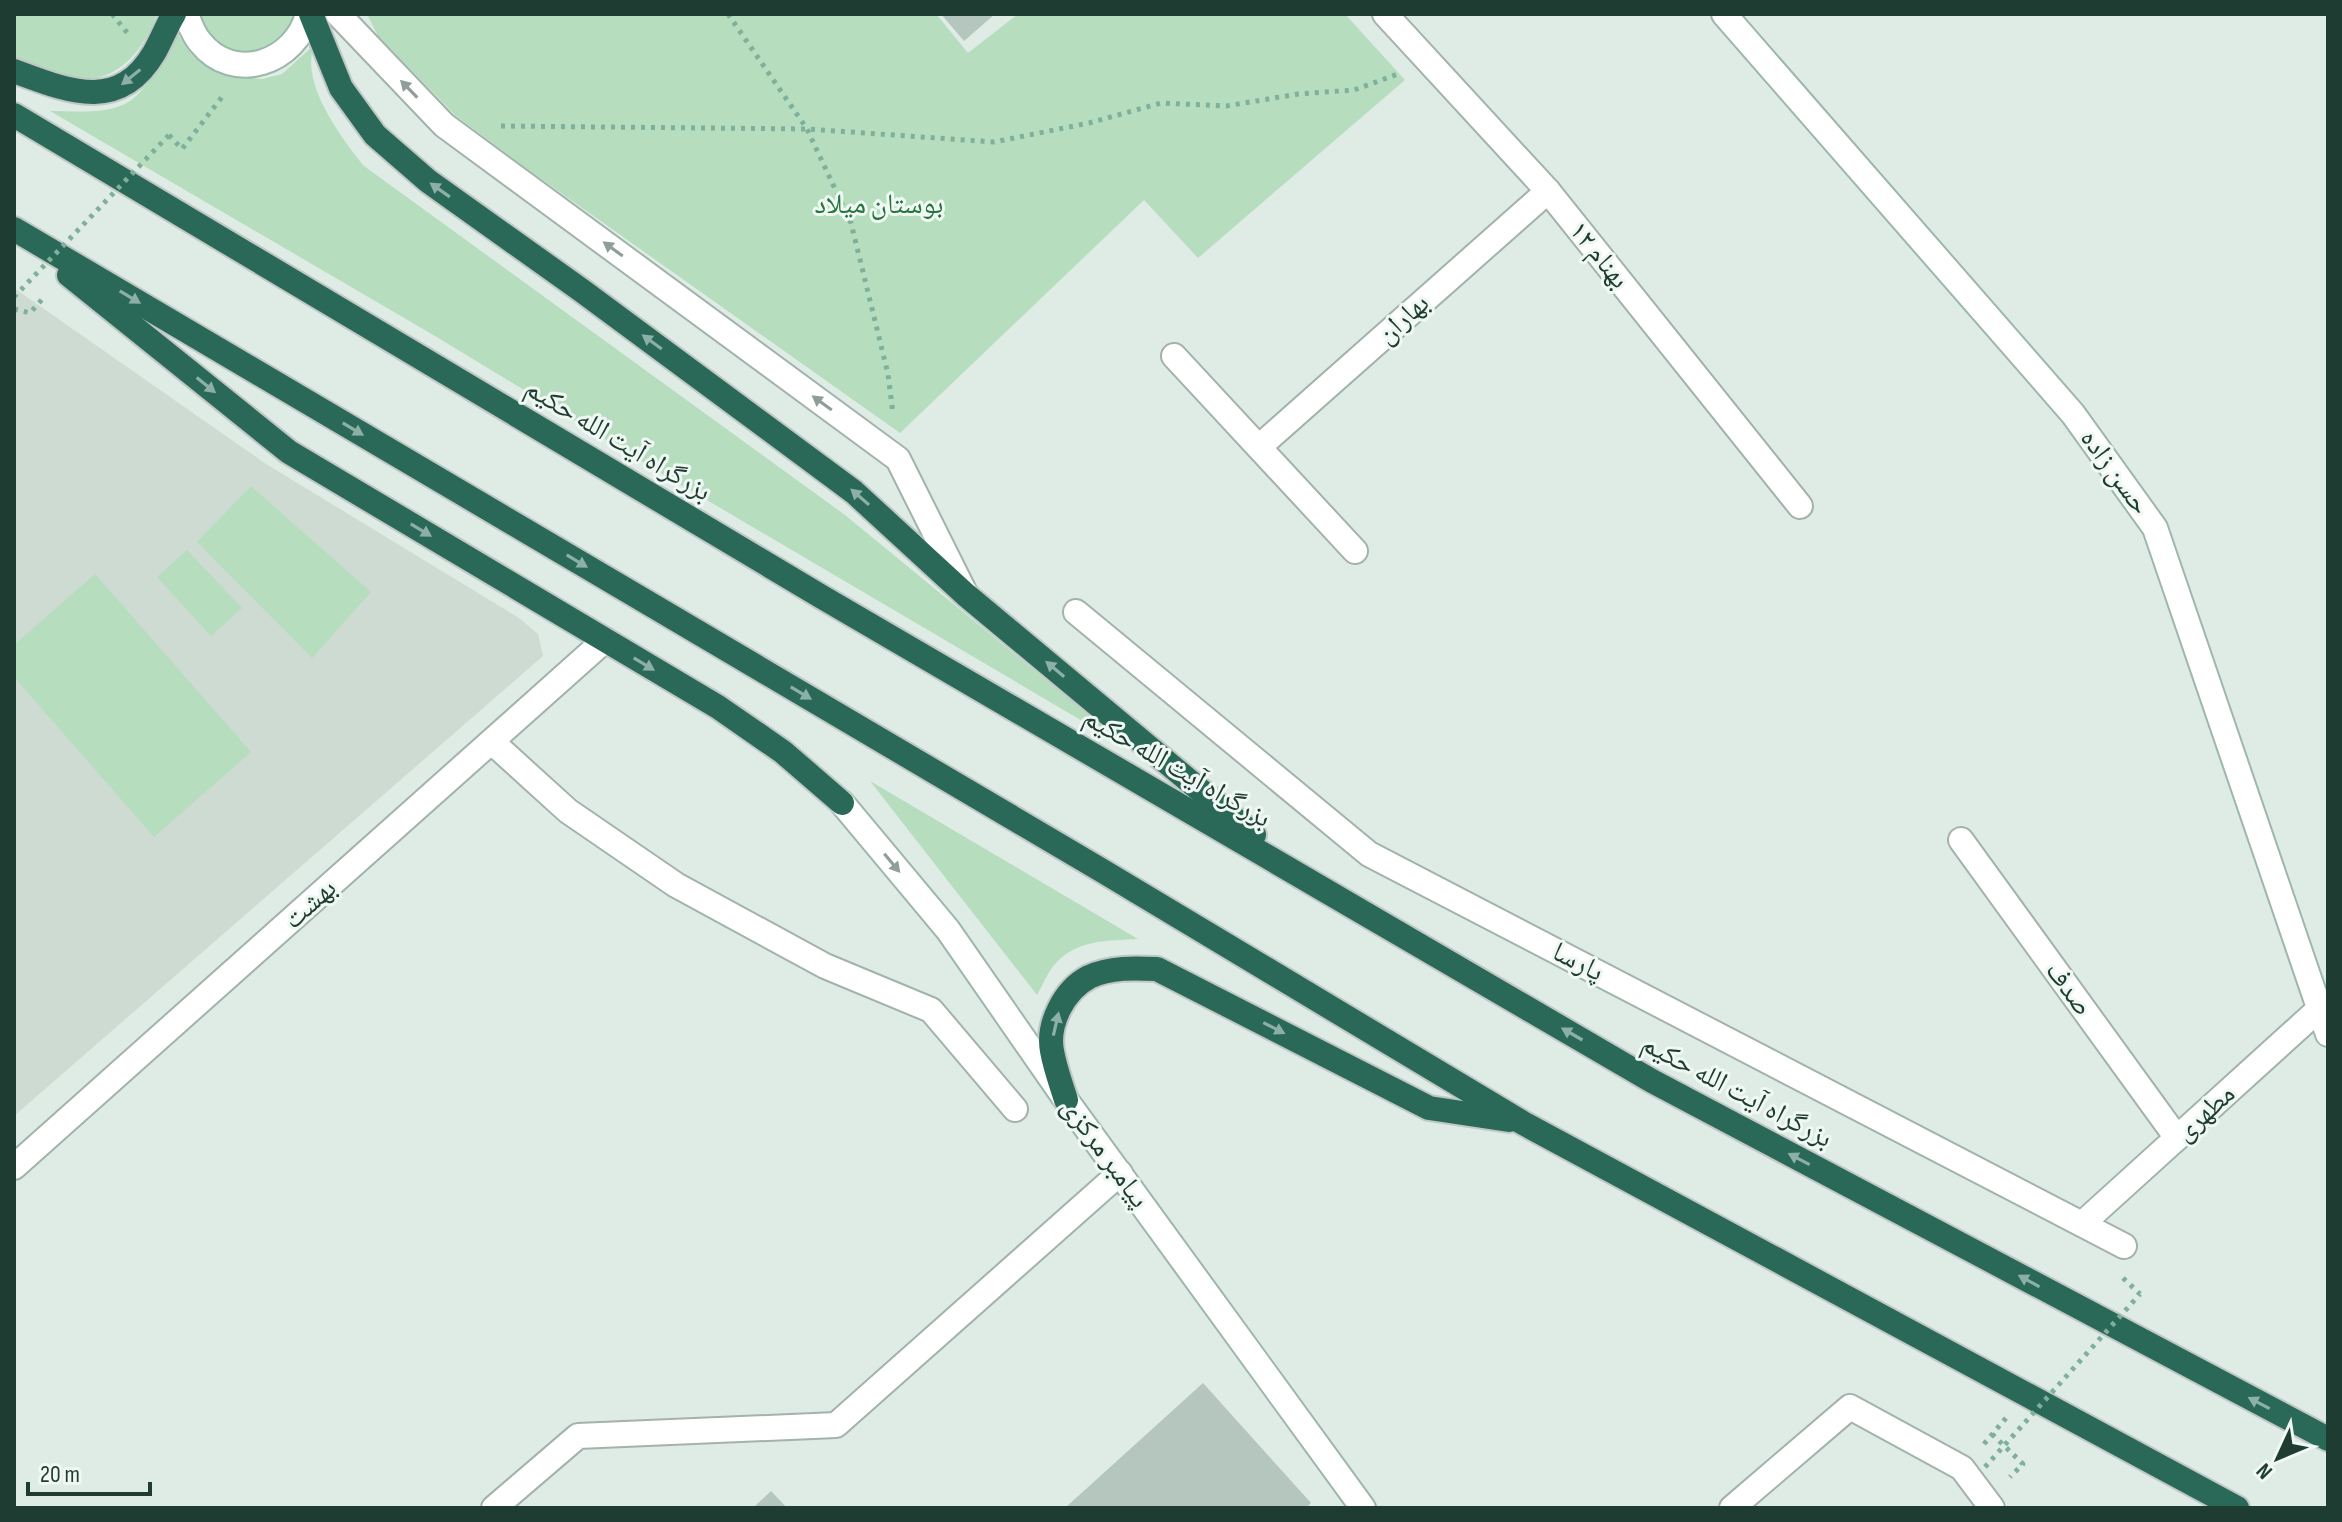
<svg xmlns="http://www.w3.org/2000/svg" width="2342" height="1522" viewBox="0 0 2342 1522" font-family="'Sofia Sans Condensed','Noto Naskh Arabic',sans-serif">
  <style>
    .built { fill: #cddbd3 }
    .green { fill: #b6debe }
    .building { fill: #b4c6bd }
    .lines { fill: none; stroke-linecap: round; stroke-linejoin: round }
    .street-casing { stroke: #a2b3ac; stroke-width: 28 }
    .secondary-casing { stroke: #9db7ac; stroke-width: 28 }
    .highway-casing { stroke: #c0c8c6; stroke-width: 28 }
    .path { stroke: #7eb09c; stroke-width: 5; stroke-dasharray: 4 6; stroke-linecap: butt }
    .street { stroke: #fff; stroke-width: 24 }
    .secondary { stroke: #fff; stroke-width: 24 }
    .highway { stroke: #2a6957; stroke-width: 24 }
    .path-bridge { stroke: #7eb09c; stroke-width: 5; stroke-dasharray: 4 6; stroke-linecap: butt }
    .oneway { fill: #8cb0a5 }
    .oneway2 { fill: #8f9e98 }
    .labels { text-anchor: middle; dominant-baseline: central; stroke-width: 6; stroke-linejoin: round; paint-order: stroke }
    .park-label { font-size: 28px; fill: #28743f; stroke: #eff8f3 }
    .street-label { font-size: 28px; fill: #1f3c32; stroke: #eff8f3 }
  </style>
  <rect width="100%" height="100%" fill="#dfebe5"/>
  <path class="built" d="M14,288L266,464L519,618L538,634L543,656L14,1116Z"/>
  <g class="green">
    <path d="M14,14H157C143,51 120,80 77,81C69,81 59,83 52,80C39,75 26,65 14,58Z"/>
    <path d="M199,14H299L277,47C267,49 255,54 245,54C223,53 204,35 199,14Z"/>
    <path d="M367,14H936L968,53L1018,14H1345L1405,80L1198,258L1144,200L900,433L530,171L456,116L378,36Z"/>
    <path d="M176,31L192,55L215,71L239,77L262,79L282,74L312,47C312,55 310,64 312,72C316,103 345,143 364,166L845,515L1130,749L666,476L435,336L50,111C71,111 100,114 120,106C147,97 164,55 176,31Z"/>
    <path d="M251,486L371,592L312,658L197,542Z"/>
    <path d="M187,550L242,608L211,636L157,577Z"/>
    <path d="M95,574L251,752L154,837L14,677V645Z"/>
    <path d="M870,781L1138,939C1108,941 1078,939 1056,963C1048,971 1043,985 1037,995Z"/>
  </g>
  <g class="building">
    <path d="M941,14H995L964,41Z"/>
    <path d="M1203,1383L1311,1503L1306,1508H1065Z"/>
    <path d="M771,1491L787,1508H753Z"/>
  </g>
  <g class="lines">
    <defs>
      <g id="street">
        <path d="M338,14L444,125L898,459L965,593"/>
        <path d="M1385,14L1548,191L1800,506"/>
        <path d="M1174,356L1355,551"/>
        <path d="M1259,447L1548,191"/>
        <path d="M1076,612L1369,854L2124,1246"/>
        <path d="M492,742L568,811L676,885L825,966L931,1010L1015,1109"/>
        <path d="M1961,840L2177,1138"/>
        <path d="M14,1167L605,640"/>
        <path d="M2082,1224L2328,1001"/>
        <path d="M494,1508L578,1436L836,1425L1120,1173"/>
        <path d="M1732,1508L1850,1407L1962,1468L1992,1508"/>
      </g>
      <g id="secondary">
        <path d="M186,14C190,24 193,34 200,42C234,85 296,62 308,14"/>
        <path d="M1724,14L2073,414L2155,528L2328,1034"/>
        <path d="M842,803L948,930L1066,1100L1363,1508"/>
      </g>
      <g id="highway">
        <path d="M311,14L341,88L375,135L428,181L581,290L854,492L966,595L1254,835"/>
        <path d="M14,71C66,90 118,114 154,53C161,41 166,27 174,14"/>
        <path d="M14,115L822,597L1652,1081L2328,1439"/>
        <path d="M14,229L1101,870L1523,1123L2237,1508"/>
        <path d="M69,275L289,452L718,707L783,752L842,803"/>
        <path d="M1066,1100C1061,1084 1055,1068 1052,1051C1047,1024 1064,990 1089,977C1110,967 1135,968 1157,969L1429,1108L1509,1120"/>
      </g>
    </defs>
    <use href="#street" class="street-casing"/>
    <use href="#secondary" class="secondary-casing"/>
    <use href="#highway" class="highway-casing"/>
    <g class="path">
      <path d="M112,14L129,35"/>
      <path d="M728,14L807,129L851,223L888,374L893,414"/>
      <path d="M501,126L807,129L994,142L1089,123L1161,103L1226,106L1298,94L1354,90L1398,74"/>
      <path d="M169,135L182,149L225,93"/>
      <path d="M14,309L30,313L45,296"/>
      <path d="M2123,1278L2140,1294"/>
      <path d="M1992,1434L2023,1464L2010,1477"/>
      <path d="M1984,1444L2006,1418"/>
    </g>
    <use href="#street" class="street"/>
    <use href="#secondary" class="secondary"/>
    <use href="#highway" class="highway"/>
    <g class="path-bridge">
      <path d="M14,297L169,135"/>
      <path d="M1985,1467L2140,1294"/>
    </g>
  </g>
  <defs><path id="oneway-solid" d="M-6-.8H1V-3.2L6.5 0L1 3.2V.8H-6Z" transform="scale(2)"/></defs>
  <g class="oneway">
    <use href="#oneway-solid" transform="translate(131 77) rotate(141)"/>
    <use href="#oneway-solid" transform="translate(440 190) rotate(-145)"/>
    <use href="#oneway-solid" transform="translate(130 297) rotate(31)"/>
    <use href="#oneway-solid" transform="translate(652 342) rotate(-144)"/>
    <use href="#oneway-solid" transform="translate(206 385) rotate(39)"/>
    <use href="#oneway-solid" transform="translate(353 429) rotate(31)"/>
    <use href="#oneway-solid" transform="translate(860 497) rotate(-139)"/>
    <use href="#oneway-solid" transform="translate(421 530) rotate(31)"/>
    <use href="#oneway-solid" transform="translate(577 561) rotate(31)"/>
    <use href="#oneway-solid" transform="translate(644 664) rotate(31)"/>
    <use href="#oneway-solid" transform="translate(1055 669) rotate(-140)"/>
    <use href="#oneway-solid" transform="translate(801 693) rotate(31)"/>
    <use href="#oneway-solid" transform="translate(1056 1024) rotate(-77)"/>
    <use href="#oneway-solid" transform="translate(1274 1028) rotate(27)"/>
    <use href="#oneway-solid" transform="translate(1572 1034) rotate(-150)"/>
    <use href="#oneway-solid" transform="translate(1799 1159) rotate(-152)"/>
    <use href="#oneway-solid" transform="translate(2029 1281) rotate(-151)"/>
    <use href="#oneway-solid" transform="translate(2259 1403) rotate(-152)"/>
  </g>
  <g class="oneway2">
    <use href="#oneway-solid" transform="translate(409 89) rotate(-134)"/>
    <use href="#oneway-solid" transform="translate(613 249) rotate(-144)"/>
    <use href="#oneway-solid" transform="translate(822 403) rotate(-144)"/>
    <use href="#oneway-solid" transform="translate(892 863) rotate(50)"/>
  </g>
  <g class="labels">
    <g class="park-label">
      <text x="879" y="204">بوستان میلاد</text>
    </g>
    <g class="street-label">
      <text transform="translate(1599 255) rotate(51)">بهنام ۱۲</text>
      <text transform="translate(1403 319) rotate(-42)">بهاران</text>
      <text transform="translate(618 440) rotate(31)">بزرگراه آیت الله حکیم</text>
      <text transform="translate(2115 472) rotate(54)">حسن زاده</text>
      <text transform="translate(1177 768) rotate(30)">بزرگراه آیت الله حکیم</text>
      <text transform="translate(310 904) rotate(-42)">بهشت</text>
      <text transform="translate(1578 962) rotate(27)">پارسا</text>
      <text transform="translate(2069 989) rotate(54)">صدف</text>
      <text transform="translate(1737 1091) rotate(28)">بزرگراه آیت الله حکیم</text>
      <text transform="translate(2205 1113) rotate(-42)">مطهری</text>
      <text transform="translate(1105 1153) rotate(54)">پیامبر مرکزی</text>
    </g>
  </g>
  <rect width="2342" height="1522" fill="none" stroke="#1f3c32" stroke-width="32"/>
  <g transform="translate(2278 1458) rotate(226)" stroke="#eff8f3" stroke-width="6" paint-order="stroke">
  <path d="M0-6L14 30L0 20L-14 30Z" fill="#1f3c32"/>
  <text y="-12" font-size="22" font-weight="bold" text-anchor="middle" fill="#1f3c32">N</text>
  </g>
  <path d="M28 1482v12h122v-12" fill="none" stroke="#1f3c32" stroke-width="4"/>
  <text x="40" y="1482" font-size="24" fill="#1f3c32" stroke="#eff8f3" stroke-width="6" paint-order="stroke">20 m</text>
</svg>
